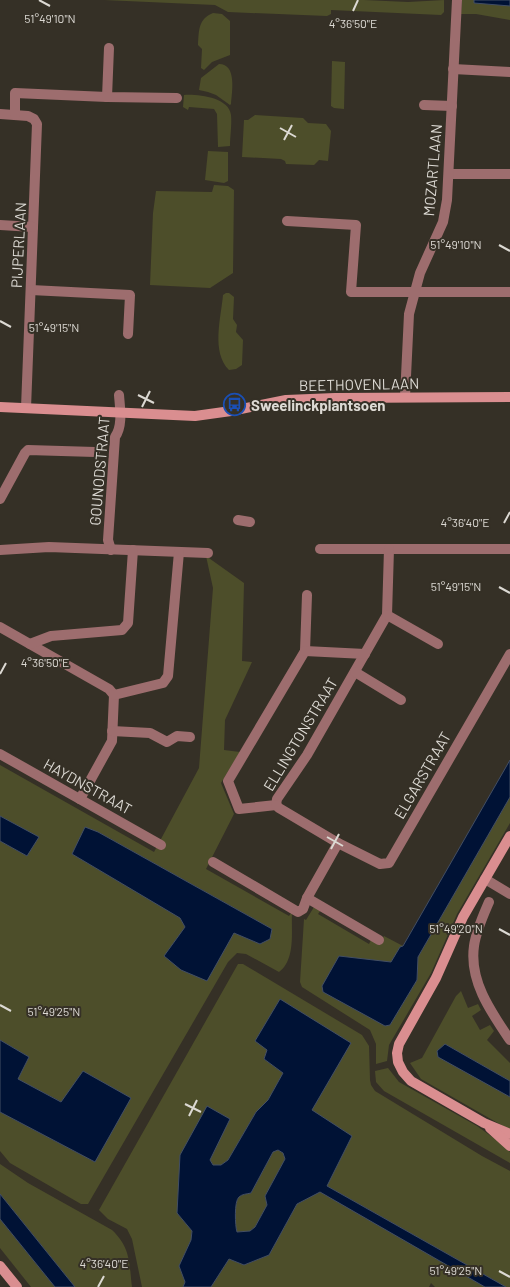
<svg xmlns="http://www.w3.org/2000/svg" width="510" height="1287" viewBox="0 0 510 1287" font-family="Barlow,sans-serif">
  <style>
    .green { fill: #4d4e2a; fill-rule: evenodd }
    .water { fill: #001235; stroke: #424e64; fill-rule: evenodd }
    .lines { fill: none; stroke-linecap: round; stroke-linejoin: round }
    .street { stroke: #9d6d6e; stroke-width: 10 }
    .secondary { stroke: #da8e90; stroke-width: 10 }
    .ticks { fill: none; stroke: #dcd9d3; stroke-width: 2 }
    .labels { text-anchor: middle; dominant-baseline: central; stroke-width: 4; stroke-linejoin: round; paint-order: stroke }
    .street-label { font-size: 15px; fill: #dcd9d3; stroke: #353026 }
    .poi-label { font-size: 15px; font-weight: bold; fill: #dcd9d3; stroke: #353026; text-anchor: start }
    .ticks-label { font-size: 12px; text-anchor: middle; fill: #dcd9d3; stroke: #353026; stroke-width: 4; stroke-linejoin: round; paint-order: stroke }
  </style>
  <rect width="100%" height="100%" fill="#353026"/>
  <g class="green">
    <path d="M104,0H364L408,2L444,0V12L441,15L331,10V14L327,16L228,12L215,5Z"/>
    <path d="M462,0H510V20L476,14H461Z"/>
    <path d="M213,13L222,14L230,21V55L212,62L204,70L201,68L202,49L198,45C199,31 198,19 213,13Z"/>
    <path d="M332,61L345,62L344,109L334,108L331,106Z"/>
    <path d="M219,64C237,64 232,92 231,104L230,105L216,95L208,92L199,90L201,78Z"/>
    <path d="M184,95C197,94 229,97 231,115C232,125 230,136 230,146L218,147L217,114L214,109L189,107L188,110L183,107Z"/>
    <path d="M255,115L303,118L308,123L326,124L331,131L328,161L319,160L314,165L286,164L285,161L281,159L242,157L244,120H248Z"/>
    <path d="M208,151L228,152V181L224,183L205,180Z"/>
    <path d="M214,185L228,186L234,190L233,273L210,288L150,285L153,213L156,191L212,192Z"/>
    <path d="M226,293H229L234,297L233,319L237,325L236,332L243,340L242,365L236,369L229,370C211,352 221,318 223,295Z"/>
    <path d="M206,556L244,583L242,661L252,662L225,720L224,750L240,752L221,783L234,814L206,869L289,916L292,912C291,931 296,959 279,972L246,954L237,953L228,962L88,1204H81L10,1163L0,1151V1112L95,1162L62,1102L17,1079L29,1057L0,1040V841L27,856L38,837L0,816V765L154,852L199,768L213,588ZM85,828L98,832L272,929L260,944L234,933L185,927L180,917L72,854Z"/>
    <path d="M510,797V823L457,914L431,973L389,1045L387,1061L376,1064V1044L370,1030L302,987L300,982L304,919L306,920L314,907L321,910L318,914L369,944L371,940L379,944L384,936L403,946L391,962L388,963L390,1025L417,980L418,957Z"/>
    <path d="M238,964H243L362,1035L369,1046L370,1080L371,1085L375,1091L482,1156L510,1171V1287H506L327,1186L312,1110L267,1050L264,1059L283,1073L268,1100L256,1112L228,1160L221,1165H213L210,1160L213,1151L177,1213L192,1231L191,1240L179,1266L185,1282L183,1287H142L132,1239L127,1229L108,1219L99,1210Z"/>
    <path d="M461,991L468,1008L478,1004L481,1010L472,1016L480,1030L490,1025L494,1031L487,1040L510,1063V1081L445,1044L437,1054L510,1097V1130L421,1079L410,1063L422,1058L456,996Z"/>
    <path d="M388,1068L399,1082L477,1126L502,1144L510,1152V1163L384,1091L376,1082L375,1071Z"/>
    <path d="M278,1150L283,1153L285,1159L265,1196L267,1205L255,1227L250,1231L237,1232C235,1226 234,1201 239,1197C242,1194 247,1194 251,1193L273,1152Z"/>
    <path d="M0,1164L28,1183L112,1230C131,1248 129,1263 132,1287H75L0,1194Z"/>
    <path d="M320,1191L485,1287H435L431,1283L429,1287H211L229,1259L244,1265L269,1255L297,1204Z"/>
    <path d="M0,1219L55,1287H31L0,1248Z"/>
  </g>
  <g class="water">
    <path d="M474,0H510V6L474,3Z"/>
    <path d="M510,760V797L418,957L417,980L390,1025L385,1026L323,992L322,986L339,956L391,962L400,947L403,946Z"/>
    <path d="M0,816L39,837L27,856L0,841Z"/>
    <path d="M85,827L98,832L272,929L270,939L260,944L234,933L207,981L181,970L164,956L185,927L180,918L72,854Z"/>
    <path d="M280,999L351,1043L312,1110L352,1136L327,1186L506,1287H485L320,1192L297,1204L269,1255L244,1265L229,1259L211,1287H183L185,1282L179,1266L191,1240L192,1231L177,1213L180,1155L207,1106L230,1119L210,1160L213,1165H221L228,1160L256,1112L268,1100L283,1073L264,1059L267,1050L255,1041ZM278,1150L283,1153L285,1159L265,1196L267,1205L255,1227L250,1231L237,1232C235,1226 234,1201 239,1197C242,1194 247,1194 251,1193L273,1152Z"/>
    <path d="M0,1040L29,1057L18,1079L61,1102L83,1071L131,1098L95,1162L0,1112Z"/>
    <path d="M445,1044L510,1081V1097L438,1057L437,1051Z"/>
    <path d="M0,1194L75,1287H55L0,1219Z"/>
  </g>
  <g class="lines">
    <g class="street">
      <path d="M453,69L510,72"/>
      <path d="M107,97L109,48"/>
      <path d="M424,105L452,106"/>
      <path d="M0,114L28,116L34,119L37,124L26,408"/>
      <path d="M15,115V93L107,97L177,98"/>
      <path d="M449,174H510"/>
      <path d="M287,221L356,225L351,292H510"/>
      <path d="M0,225L33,227"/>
      <path d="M31,290L130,295L128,334"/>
      <path d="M405,397L409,314L420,273L443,222L447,200L457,0"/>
      <path d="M0,499L25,453L28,450L95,452"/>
      <path d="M238,520L250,522"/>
      <path d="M320,549H510"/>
      <path d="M0,550L49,547L208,553"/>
      <path d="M111,550L108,540L115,437C123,426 120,408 119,395"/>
      <path d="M307,595L305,651L228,781L239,809L276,805L277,799L307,755L387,615L389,549"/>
      <path d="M387,615L438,644"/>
      <path d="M0,627L109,689L114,695L112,741L80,799"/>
      <path d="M30,644L51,636L122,630L128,623L133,550"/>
      <path d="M305,651L365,654"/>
      <path d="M355,672L401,700"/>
      <path d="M114,695L163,683L168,676L179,552"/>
      <path d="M112,731L150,733L167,742L177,736L190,737"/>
      <path d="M0,754L161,845"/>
      <path d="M276,805L279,808L338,843L380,864L389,863L510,654"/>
      <path d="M213,862L298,912L303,909L307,898L338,843"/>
      <path d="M485,879L510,894"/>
      <path d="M307,898L379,940"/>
      <path d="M489,902C483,916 476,931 474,946C469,981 491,1012 510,1040"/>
    </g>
    <g class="secondary">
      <path d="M0,407L195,416L231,411L286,400L335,398L510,397"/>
      <path d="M510,836L463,917L436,978L399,1044L397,1053L398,1062L403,1072L411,1081L484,1123L510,1134"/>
      <path d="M490,1128L510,1146"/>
      <path d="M0,1266L17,1287"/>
    </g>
  </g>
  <path class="ticks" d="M39,0L50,6M353,11L358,0M280,128L296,137M284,140L292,125M499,245L510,251M0,321L11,327M138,395L154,403M142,407L150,391M504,523L510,512M499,587L510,593M0,674L6,663M327,837L343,846M331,849L339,834M499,929L510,935M0,1005L11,1011M185,1104L201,1112M189,1116L197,1100M499,1271L510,1277M98,1287L104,1276"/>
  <defs>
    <symbol id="bus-ring" viewBox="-11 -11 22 22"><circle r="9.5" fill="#353026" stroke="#1a4fb4" stroke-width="1.5"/><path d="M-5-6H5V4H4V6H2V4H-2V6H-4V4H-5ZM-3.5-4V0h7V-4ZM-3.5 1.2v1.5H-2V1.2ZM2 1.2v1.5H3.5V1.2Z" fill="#1a4fb4"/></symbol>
  </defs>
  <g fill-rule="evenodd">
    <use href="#bus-ring" x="222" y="392" width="25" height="25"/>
  </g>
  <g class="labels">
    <g class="street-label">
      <text transform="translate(432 170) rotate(-85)">MOZARTLAAN</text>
      <text transform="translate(18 245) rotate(-87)">PIJPERLAAN</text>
      <text transform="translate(359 384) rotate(-1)">BEETHOVENLAAN</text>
      <text transform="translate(99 471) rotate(-85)">GOUNODSTRAAT</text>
      <text transform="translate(300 734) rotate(-59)">ELLINGTONSTRAAT</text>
      <text transform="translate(422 775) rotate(-60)">ELGARSTRAAT</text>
      <text transform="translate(88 786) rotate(29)">HAYDNSTRAAT</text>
    </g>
    <g class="poi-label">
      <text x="251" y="405">Sweelinckplantsoen</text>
    </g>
  </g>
  <g class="ticks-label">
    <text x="50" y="23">51°49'10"N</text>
    <text x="353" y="28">4°36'50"E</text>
    <text x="456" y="249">51°49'10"N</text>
    <text x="54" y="332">51°49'15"N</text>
    <text x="465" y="527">4°36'40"E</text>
    <text x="456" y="591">51°49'15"N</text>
    <text x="45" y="667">4°36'50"E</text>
    <text x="456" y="933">51°49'20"N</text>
    <text x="54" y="1016">51°49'25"N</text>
    <text x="104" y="1268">4°36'40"E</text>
    <text x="456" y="1275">51°49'25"N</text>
  </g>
</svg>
